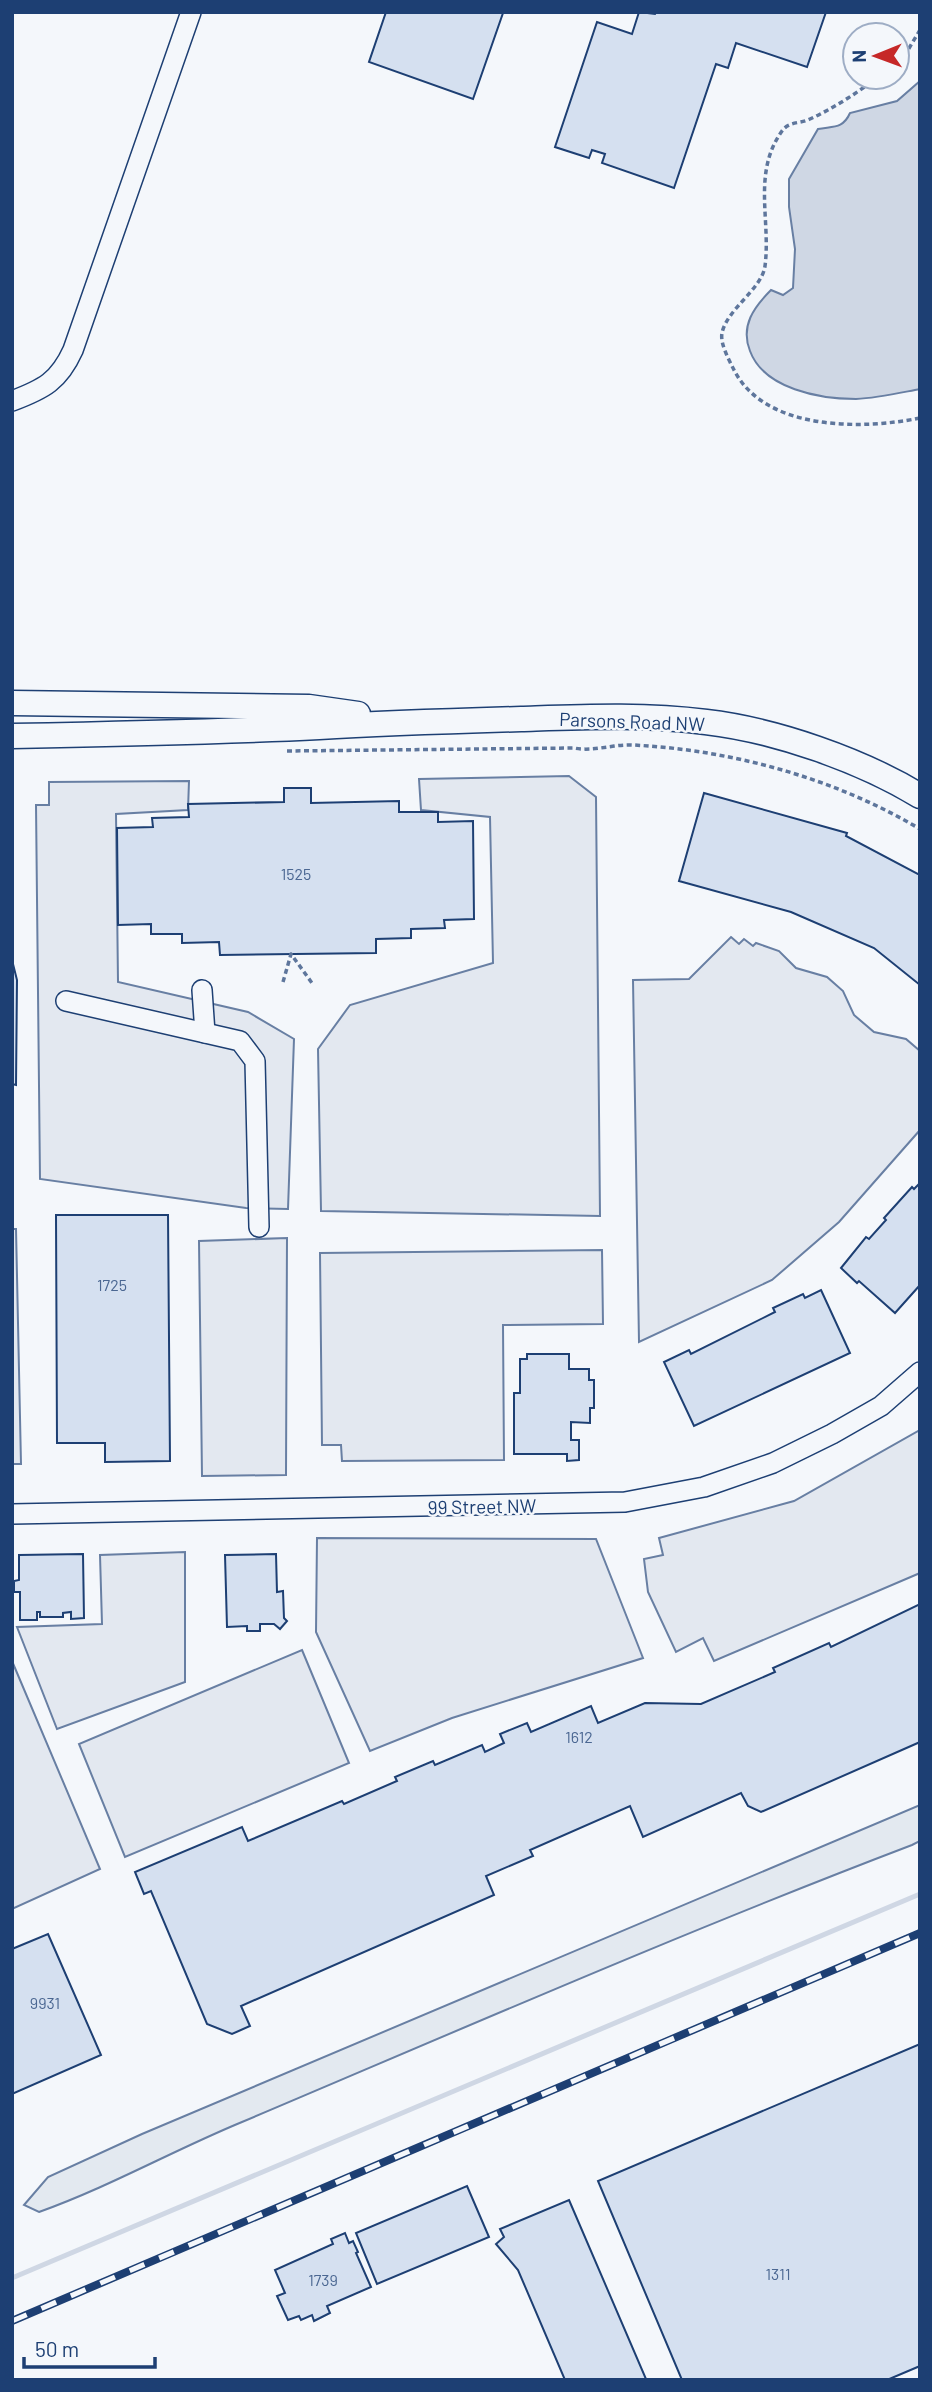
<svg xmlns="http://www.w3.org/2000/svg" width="932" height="2392" viewBox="0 0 932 2392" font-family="Barlow,sans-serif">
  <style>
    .green { fill: #e3e9f0; stroke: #687fa3; stroke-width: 2 }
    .parking { fill: #e3e8f0; stroke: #687fa3; stroke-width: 2 }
    .water { fill: #cfd7e4; stroke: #687fa3; stroke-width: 2 }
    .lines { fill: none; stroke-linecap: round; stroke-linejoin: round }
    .stream { stroke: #cfd7e4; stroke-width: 5 }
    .building { fill: #d5e0f0; stroke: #1d3f73; stroke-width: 2 }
    .minor-casing { stroke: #1d3f73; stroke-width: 22 }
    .major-casing { stroke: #1d3f73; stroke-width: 27 }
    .path { stroke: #5e769c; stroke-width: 3.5; stroke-dasharray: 5 3.5; stroke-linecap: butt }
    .minor { stroke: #f4f7fb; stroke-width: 19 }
    .major { stroke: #f4f7fb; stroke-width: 24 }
    .rail-casing { stroke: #1d3f73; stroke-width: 8 }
    .rail { stroke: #f4f7fb; stroke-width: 5; stroke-dasharray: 16; stroke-linecap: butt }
    .labels { text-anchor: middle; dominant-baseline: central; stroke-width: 5; stroke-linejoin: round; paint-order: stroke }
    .number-label { font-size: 16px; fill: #4b6792 }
    .street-label { font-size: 19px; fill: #1d3f73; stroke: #f4f7fb }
  </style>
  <rect width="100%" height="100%" fill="#f4f7fb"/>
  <path class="green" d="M920,1805V1841L912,1845C686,1931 464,2028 242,2122C174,2150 109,2187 39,2212L24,2205L48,2177L142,2134Z"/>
  <g class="parking">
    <path d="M569,776L596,797L600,1216L321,1211L318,1049L350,1005L493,963L490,817L421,810L419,779Z"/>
    <path d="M189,781L188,810L116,814L118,982L248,1012L294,1039L288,1209L246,1208L40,1179L36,805H49V782Z"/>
    <path d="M731,937L739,944L744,939L753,946L756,943L779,951L796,968L827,977L843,991L854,1015L874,1032L906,1039L920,1051V1130L839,1222L772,1280L639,1342L633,980L689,979Z"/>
    <path d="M12,1229H16L21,1464H12Z"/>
    <path d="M287,1238L286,1475L202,1476L199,1241Z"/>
    <path d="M602,1250L603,1324L503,1325L504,1460L342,1461L341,1445H322L320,1253Z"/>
    <path d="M920,1430V1573L714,1661L703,1638L676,1652L648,1592L644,1559L663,1555L659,1538L794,1501Z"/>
    <path d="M317,1538L596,1539L643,1658L452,1718L370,1751L316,1632Z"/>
    <path d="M185,1552V1682L57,1729L17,1627L102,1624L100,1555Z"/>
    <path d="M302,1650L349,1763L125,1857L79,1744Z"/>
    <path d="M12,1661L100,1869L12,1909Z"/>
  </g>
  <path class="water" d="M920,81V389C899,393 878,398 856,399C820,399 764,389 750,351C740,326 754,307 771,290L783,295L793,288L795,249L789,207V179L818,129C833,126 843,129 850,113L897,101Z"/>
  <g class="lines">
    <path class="stream" d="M12,2278L920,1894"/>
  </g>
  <g class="building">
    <path d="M386,12L503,13L473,99L369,62Z"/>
    <path d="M639,12L655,14L656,12H826L807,67L736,43L728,68L716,64L674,188L602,163L605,154L592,150L589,158L555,147L597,22L632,34Z"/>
    <path d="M284,788H311V803L399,801V812H438V822L473,821L474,919L444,920L445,928L411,929V938L376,939V953L220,955L219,942L182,943V934H151V924L118,925L117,828L153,827L152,818L189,817L188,804L284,802Z"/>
    <path d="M704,793L847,833L846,836L920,875V985L874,948L791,912L679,881Z"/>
    <path d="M12,960L17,980L16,1085L12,1084Z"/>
    <path d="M920,1183V1285L895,1313L859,1281L857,1283L841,1268L866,1237L869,1239L886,1220L884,1218L912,1187L914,1189Z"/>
    <path d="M56,1215H168L170,1461L105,1462V1443H57Z"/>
    <path d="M821,1290L850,1353L694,1426L664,1362L689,1350L691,1354L775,1312L773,1308L803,1294L805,1298Z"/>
    <path d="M527,1354H569V1369H589V1380H594V1408H590V1423L571,1422V1440H579V1460L567,1461V1454H514V1393H520V1359H527Z"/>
    <path d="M83,1554L84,1618L71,1619V1612L63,1613V1617H40V1612H37V1620H20V1592H14V1581L19,1580V1555Z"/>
    <path d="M276,1554L277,1592L283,1591L284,1618L287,1621L280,1629L274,1624H260V1631H247V1626L227,1627L225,1555Z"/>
    <path d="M920,1604V1742L761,1812L748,1806L741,1793L643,1837L630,1806L530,1850L533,1856L486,1876L494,1895L241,2006L250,2026L232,2034L207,2024L151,1891L144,1894L135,1872L242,1827L248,1841L342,1801L344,1804L397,1781L395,1777L433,1761L435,1765L482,1745L485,1752L504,1743L500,1734L527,1723L531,1732L591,1706L598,1723L645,1703L701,1704L775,1672L773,1668L829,1643L831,1647Z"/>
    <path d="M48,1934L101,2055L12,2094V1949Z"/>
    <path d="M920,2044V2366L887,2380H682L598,2181Z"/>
    <path d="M467,2186L489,2237L377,2284L356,2233Z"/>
    <path d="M569,2200L646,2379L644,2380H565L518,2270L496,2244L504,2237L500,2229Z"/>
    <path d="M345,2233L349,2243L353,2241L358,2252L356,2253L371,2287L327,2306L330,2313L314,2321L312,2315L301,2320L299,2316L288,2320L277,2296L285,2293L275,2270L333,2244L331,2239Z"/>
  </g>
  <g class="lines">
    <defs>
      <g id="minor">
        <path d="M12,401C44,389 59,381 73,350L191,12"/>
        <path d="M202,990L205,1033"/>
        <path d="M66,1001L240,1041L255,1061L259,1227"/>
        <path d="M12,1514L625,1502L704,1487L773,1463L832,1434L881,1406L920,1372"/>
      </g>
      <g id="major">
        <path d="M12,703L309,707L358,714"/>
        <path d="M12,736C115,734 217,732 319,727C386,723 453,721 521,719C582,717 644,714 706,722C775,730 861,760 920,796"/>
      </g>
    </defs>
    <use href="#minor" class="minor-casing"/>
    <use href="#major" class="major-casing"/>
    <g class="path">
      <path d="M897,61L908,50L920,30"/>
      <path d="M878,77C857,93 834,108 810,119C800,124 789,121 782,131C752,173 771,220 765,266C762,289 727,309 722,333C720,343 728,358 733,368C763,431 861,430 920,418"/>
      <path d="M287,751L574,748C593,752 613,744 633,745C732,750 834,778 920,829"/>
      <path d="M283,982L291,954L312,983"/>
    </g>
    <use href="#minor" class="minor"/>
    <use href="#major" class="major"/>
    <defs>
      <path id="rail" d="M12,2321L920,1933"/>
    </defs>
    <use href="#rail" class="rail-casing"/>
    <use href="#rail" class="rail"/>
  </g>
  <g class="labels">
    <g class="number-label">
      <text x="296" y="873">1525</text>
      <text x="112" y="1284">1725</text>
      <text x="579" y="1736">1612</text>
      <text x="45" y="2002">9931</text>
      <text x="778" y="2273">1311</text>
      <text x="323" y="2279">1739</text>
    </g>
    <g class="street-label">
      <text transform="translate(632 721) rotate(2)">Parsons Road NW</text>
      <text transform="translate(482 1506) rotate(-1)">99 Street NW</text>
    </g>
  </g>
  <rect width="932" height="2392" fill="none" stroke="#1d3f73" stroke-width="28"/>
  <g transform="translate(876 56) rotate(269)"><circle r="33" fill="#f4f7fb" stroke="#9eadc5" stroke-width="2"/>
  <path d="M0-5L12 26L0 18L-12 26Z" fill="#c62828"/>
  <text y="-10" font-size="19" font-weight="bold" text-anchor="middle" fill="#1d3f73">N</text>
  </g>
  <path d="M24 2357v10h131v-10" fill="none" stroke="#1d3f73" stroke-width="3.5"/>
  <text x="35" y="2357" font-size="21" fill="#1d3f73" stroke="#f4f7fb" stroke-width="5" paint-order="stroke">50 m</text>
</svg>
